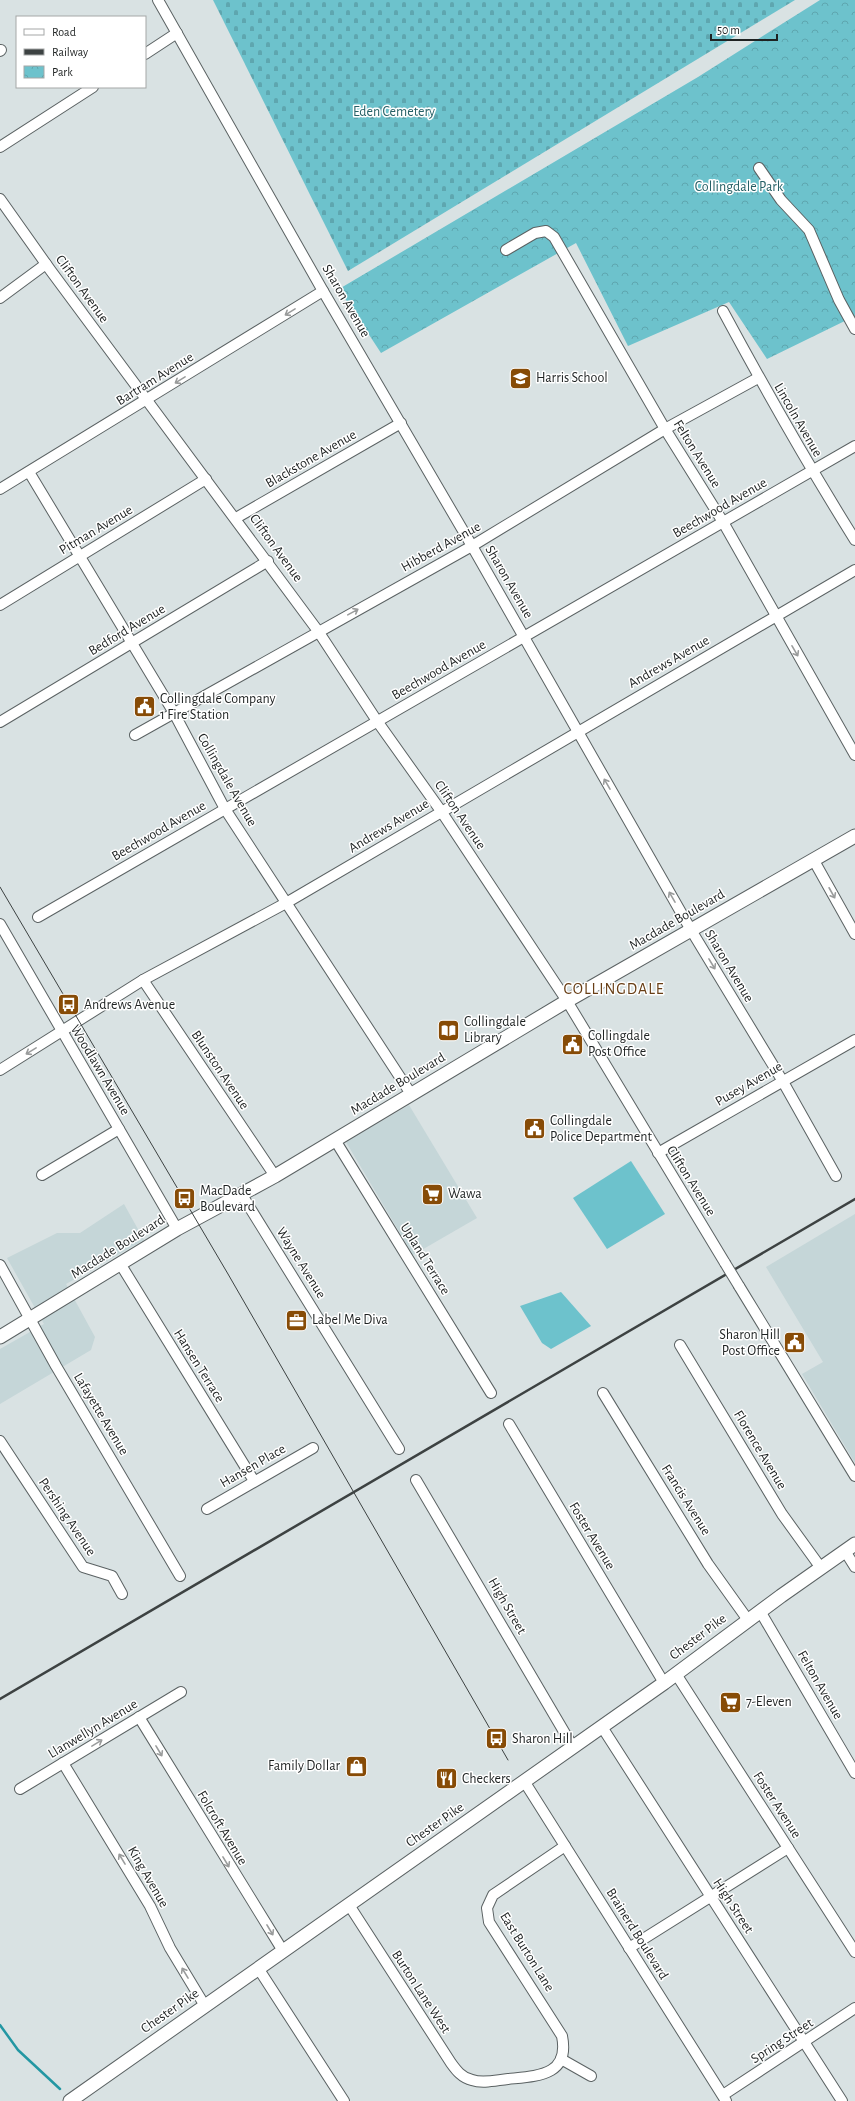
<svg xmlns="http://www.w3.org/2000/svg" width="855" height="2101" viewBox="0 0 855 2101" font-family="'Alegreya Sans',sans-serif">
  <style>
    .built { fill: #c5d6d8 }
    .green { fill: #6dc2cc }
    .cemetery { fill: url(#cemetery-stones) }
    .park { fill: url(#park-crowns) }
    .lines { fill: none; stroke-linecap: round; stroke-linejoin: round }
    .stream { stroke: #2397a3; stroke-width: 2.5 }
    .minor-casing { stroke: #5b6263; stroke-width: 12 }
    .major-casing { stroke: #5b6263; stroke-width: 15 }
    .minor { stroke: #fff; stroke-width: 10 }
    .major { stroke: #fff; stroke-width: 13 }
    .tram { stroke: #3d4242; stroke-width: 1 }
    .rail { stroke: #3d4242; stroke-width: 2.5 }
    .minor-bridge-casing { stroke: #5b6263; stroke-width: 12; stroke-linecap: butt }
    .minor-bridge { stroke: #fff; stroke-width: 10 }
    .oneway { stroke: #9a9c9c }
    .labels { text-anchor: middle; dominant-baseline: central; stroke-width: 3; stroke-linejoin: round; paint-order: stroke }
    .park-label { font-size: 14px; fill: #256066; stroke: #fff }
    .street-label { font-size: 14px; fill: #1e2222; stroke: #fff }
    .poi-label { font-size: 14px; fill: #1e2222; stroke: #fff; text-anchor: start }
    .quarter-label { font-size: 16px; letter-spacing: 1px; fill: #683e15; stroke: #fff }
  </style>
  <defs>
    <pattern id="cemetery-stones" width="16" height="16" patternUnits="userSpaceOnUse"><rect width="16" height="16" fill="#6dc2cc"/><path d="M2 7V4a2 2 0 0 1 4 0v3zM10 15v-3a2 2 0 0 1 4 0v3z" fill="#5ea6af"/></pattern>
    <pattern id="park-crowns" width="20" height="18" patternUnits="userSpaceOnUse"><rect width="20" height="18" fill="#6dc2cc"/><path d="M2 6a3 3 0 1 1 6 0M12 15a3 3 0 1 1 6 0" fill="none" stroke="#5ea6af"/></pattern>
  </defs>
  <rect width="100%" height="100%" fill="#d9e2e3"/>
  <g class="built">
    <path d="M409,1105L477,1218L413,1255L346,1142Z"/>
    <path d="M124,1204L144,1240L66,1284L95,1337L91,1350L0,1404V1349L44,1324L7,1258L57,1233H80Z"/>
    <path d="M855,1214V1463L802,1374L823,1362L766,1267Z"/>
  </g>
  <g class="green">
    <path d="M631,1161L665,1214L607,1249L573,1198Z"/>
    <path d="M561,1292L591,1326L551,1349L542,1343L520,1306Z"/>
  </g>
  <path class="cemetery" d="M213,0H795L348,271Z"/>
  <path class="park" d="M820,0H855V316L767,359L729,302L628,346L576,243L381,353L339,289L698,77Z"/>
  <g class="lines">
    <path class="stream" d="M0,2025L18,2050L60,2089"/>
    <defs>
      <g id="minor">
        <path d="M158,0L323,291L472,546L691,930L782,1080L836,1176"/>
        <path d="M0,51L1,50"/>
        <path d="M145,54L177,33"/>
        <path d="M0,147L93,87"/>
        <path d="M759,168L781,200L809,230L839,300L855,329"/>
        <path d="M0,199L51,271L318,631L377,721L441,811L567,1001L725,1263"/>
        <path d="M506,250L535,233L546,231L554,237L665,429L723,522L855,755"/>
        <path d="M0,298L46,264"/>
        <path d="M723,311C765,389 808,465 855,540"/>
        <path d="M29,472L174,713L225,809L411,1094"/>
        <path d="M0,489L323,291"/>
        <path d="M236,518L401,423"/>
        <path d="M0,605L206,479"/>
        <path d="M0,722L268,561"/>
        <path d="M135,735L472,546L665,429L758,378"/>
        <path d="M813,859L855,934"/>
        <path d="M38,917L855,446"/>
        <path d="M0,924L177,1229"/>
        <path d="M143,980L275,1176"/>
        <path d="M0,1070L143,980L286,903L855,570"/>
        <path d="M335,1140L491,1393"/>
        <path d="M658,1153L855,1040"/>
        <path d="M42,1175L119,1129"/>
        <path d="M242,1195L399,1449"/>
        <path d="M0,1265L56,1366L180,1576"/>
        <path d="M121,1265L254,1481"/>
        <path d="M739,1286L855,1476"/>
        <path d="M680,1345L782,1514L821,1568"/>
        <path d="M603,1393L708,1564L748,1620"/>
        <path d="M509,1424L664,1683"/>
        <path d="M0,1441L83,1567L112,1576L122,1594"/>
        <path d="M416,1480L573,1747"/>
        <path d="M207,1509L313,1448"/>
        <path d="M845,1551L855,1567"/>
        <path d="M760,1611L855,1773"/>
        <path d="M676,1674L855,1952"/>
        <path d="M139,1717L283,1951"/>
        <path d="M602,1727L842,2101"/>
        <path d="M63,1763L150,1906L170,1948L205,2006"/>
        <path d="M524,1781L726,2101"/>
        <path d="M20,1789L181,1692"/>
        <path d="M349,1905L451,2063C456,2070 462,2078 472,2080C483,2084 497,2080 508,2079C537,2076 570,2076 562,2036L489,1922L487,1908L493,1895L565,1846"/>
        <path d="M629,1948L788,1848"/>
        <path d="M258,1968L344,2101"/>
        <path d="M561,2059L591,2076"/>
        <path d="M723,2095L855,2008"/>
      </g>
      <g id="major">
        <path d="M0,1337L177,1229L275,1176L567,1001L855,836"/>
        <path d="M70,2101L664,1683L781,1596L855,1544"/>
      </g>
    </defs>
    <use href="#minor" class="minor-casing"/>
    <use href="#major" class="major-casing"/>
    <use href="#minor" class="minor"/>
    <use href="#major" class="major"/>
    <path class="tram" d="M0,887L228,1274L508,1760"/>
    <path class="rail" d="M0,1699L855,1199"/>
    <defs>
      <path id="minor-bridge" d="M725,1263L739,1286"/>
    </defs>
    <use href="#minor-bridge" class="minor-bridge-casing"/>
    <use href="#minor-bridge" class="minor-bridge"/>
  </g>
  <defs><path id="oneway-shaft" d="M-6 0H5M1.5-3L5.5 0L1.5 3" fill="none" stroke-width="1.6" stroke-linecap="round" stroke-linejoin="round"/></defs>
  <g class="oneway">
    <use href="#oneway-shaft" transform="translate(290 312) rotate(148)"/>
    <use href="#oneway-shaft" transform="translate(180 380) rotate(148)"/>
    <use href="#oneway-shaft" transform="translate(353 612) rotate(-29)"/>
    <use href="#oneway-shaft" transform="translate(795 651) rotate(60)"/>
    <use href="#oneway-shaft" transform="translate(607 784) rotate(-120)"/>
    <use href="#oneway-shaft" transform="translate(832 893) rotate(61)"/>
    <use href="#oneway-shaft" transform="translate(672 897) rotate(-120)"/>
    <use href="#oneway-shaft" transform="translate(712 964) rotate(59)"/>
    <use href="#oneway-shaft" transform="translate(31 1051) rotate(149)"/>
    <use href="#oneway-shaft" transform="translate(97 1743) rotate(-31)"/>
    <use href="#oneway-shaft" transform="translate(159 1751) rotate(59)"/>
    <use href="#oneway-shaft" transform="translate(122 1859) rotate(-121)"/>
    <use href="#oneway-shaft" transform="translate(226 1862) rotate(59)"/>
    <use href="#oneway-shaft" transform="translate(270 1930) rotate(59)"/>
    <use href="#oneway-shaft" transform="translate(185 1973) rotate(-121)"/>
  </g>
  <defs>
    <symbol id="school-square" viewBox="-11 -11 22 22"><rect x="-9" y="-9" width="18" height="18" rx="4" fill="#874b06" stroke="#fff"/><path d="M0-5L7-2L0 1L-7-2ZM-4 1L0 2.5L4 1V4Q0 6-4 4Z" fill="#fff"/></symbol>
    <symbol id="civic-square" viewBox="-11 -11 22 22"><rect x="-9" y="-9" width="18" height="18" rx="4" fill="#874b06" stroke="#fff"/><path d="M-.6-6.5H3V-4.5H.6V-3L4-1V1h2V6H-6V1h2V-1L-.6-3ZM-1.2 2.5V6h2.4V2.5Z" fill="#fff"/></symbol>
    <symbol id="bus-square" viewBox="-11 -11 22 22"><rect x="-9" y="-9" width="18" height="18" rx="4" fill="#874b06" stroke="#fff"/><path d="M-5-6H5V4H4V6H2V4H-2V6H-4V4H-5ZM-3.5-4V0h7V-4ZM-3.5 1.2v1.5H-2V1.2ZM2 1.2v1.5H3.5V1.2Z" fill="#fff"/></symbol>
    <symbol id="library-square" viewBox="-11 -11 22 22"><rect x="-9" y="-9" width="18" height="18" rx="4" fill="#874b06" stroke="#fff"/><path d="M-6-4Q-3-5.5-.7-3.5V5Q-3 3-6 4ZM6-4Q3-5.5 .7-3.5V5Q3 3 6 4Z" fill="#fff"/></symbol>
    <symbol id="supermarket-square" viewBox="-11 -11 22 22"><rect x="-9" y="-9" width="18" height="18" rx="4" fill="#874b06" stroke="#fff"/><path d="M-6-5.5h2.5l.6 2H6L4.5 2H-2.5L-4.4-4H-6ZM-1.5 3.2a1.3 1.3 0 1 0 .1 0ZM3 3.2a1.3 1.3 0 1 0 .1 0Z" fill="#fff"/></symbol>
    <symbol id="office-square" viewBox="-11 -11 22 22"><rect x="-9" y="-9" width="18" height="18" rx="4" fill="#874b06" stroke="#fff"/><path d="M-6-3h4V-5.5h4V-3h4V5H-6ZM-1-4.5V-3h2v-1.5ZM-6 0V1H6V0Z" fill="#fff"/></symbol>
    <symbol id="shop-square" viewBox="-11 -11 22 22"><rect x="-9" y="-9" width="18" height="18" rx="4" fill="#874b06" stroke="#fff"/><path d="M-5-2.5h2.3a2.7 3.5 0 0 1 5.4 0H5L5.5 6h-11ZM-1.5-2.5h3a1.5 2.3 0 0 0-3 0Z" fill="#fff"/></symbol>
    <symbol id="restaurant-square" viewBox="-11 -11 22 22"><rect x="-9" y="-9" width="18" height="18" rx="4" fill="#874b06" stroke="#fff"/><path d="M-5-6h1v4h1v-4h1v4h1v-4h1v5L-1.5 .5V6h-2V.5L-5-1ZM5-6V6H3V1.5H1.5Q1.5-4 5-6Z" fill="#fff"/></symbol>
  </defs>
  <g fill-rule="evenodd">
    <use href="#school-square" x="508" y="366" width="25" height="25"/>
    <use href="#civic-square" x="132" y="694" width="25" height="25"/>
    <use href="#bus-square" x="56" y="992" width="25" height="25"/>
    <use href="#library-square" x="436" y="1018" width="25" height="25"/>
    <use href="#civic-square" x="560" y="1032" width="25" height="25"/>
    <use href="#civic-square" x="522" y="1116" width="25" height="25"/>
    <use href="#supermarket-square" x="420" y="1182" width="25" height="25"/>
    <use href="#bus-square" x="172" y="1186" width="25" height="25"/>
    <use href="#office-square" x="284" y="1308" width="25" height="25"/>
    <use href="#civic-square" x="782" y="1330" width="25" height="25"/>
    <use href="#supermarket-square" x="718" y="1690" width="25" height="25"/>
    <use href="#bus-square" x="484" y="1726" width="25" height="25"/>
    <use href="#shop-square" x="344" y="1754" width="25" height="25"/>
    <use href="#restaurant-square" x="434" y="1766" width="25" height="25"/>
  </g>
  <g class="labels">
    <g class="park-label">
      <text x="394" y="112">Eden Cemetery</text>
      <text x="739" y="187">Collingdale Park</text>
    </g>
    <g class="street-label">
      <text transform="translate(82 289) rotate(54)">Clifton Avenue</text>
      <text transform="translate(346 301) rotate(60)">Sharon Avenue</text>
      <text transform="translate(155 379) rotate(-32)">Bartram Avenue</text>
      <text transform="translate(798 420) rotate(60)">Lincoln Avenue</text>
      <text transform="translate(697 454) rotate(58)">Felton Avenue</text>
      <text transform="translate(311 459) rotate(-30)">Blackstone Avenue</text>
      <text transform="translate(720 508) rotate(-30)">Beechwood Avenue</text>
      <text transform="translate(96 530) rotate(-31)">Pitman Avenue</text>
      <text transform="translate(441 547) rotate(-29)">Hibberd Avenue</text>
      <text transform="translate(276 548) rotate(54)">Clifton Avenue</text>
      <text transform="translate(509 582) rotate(60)">Sharon Avenue</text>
      <text transform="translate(127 630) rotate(-31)">Bedford Avenue</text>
      <text transform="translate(669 662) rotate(-30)">Andrews Avenue</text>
      <text transform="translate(439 670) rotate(-30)">Beechwood Avenue</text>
      <text transform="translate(227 780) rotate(60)">Collingdale Avenue</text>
      <text transform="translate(460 815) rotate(56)">Clifton Avenue</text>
      <text transform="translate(389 826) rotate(-31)">Andrews Avenue</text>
      <text transform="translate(159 831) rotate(-30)">Beechwood Avenue</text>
      <text transform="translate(677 920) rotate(-30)">Macdade Boulevard</text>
      <text transform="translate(729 966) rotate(59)">Sharon Avenue</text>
      <text transform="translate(100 1070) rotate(59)">Woodlawn Avenue</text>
      <text transform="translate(220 1070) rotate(56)">Blunston Avenue</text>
      <text transform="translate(398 1084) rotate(-31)">Macdade Boulevard</text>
      <text transform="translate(749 1084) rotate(-30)">Pusey Avenue</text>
      <text transform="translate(691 1181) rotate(58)">Clifton Avenue</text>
      <text transform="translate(118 1247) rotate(-32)">Macdade Boulevard</text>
      <text transform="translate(425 1259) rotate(58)">Upland Terrace</text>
      <text transform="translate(301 1263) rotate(58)">Wayne Avenue</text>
      <text transform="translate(199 1366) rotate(58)">Hansen Terrace</text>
      <text transform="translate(101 1414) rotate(59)">Lafayette Avenue</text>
      <text transform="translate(760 1450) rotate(59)">Florence Avenue</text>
      <text transform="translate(253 1466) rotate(-30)">Hansen Place</text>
      <text transform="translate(686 1500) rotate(58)">Francis Avenue</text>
      <text transform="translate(67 1517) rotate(56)">Pershing Avenue</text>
      <text transform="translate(592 1536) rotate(59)">Foster Avenue</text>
      <text transform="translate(507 1606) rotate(60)">High Street</text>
      <text transform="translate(698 1637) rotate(-37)">Chester Pike</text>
      <text transform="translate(820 1685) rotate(60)">Felton Avenue</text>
      <text transform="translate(93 1729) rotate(-31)">Llanwellyn Avenue</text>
      <text transform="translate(777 1805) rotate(57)">Foster Avenue</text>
      <text transform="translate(435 1825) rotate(-35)">Chester Pike</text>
      <text transform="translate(222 1828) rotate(59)">Folcroft Avenue</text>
      <text transform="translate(148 1877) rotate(60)">King Avenue</text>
      <text transform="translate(733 1906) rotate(57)">High Street</text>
      <text transform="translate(637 1934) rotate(58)">Brainerd Boulevard</text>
      <text transform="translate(527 1952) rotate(58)">East Burton Lane</text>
      <text transform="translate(421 1992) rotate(57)">Burton Lane West</text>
      <text transform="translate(170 2011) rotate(-35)">Chester Pike</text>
      <text transform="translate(782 2041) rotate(-33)">Spring Street</text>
    </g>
    <g class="poi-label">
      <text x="536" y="378">Harris School</text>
      <text x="160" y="699">Collingdale Company<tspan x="160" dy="16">1 Fire Station</tspan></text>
      <text x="84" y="1005">Andrews Avenue</text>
      <text x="464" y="1022">Collingdale<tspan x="464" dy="16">Library</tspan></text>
      <text x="588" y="1036">Collingdale<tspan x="588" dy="16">Post Office</tspan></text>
      <text x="550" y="1121">Collingdale<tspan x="550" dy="16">Police Department</tspan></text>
      <text x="200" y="1191">MacDade<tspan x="200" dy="16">Boulevard</tspan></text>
      <text x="448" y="1194">Wawa</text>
      <text x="312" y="1320">Label Me Diva</text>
      <text x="780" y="1335" text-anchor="end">Sharon Hill<tspan x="780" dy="16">Post Office</tspan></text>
      <text x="746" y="1702">7-Eleven</text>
      <text x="512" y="1739">Sharon Hill</text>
      <text x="340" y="1766" text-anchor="end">Family Dollar</text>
      <text x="462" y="1779">Checkers</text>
    </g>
    <g class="quarter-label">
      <text x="614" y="989">COLLINGDALE</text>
    </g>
  </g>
  <rect x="16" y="16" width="130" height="72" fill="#ffffff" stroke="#a5a7a7"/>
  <rect x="24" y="29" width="20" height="6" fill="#ffffff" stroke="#a5a7a7"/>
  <text x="52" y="36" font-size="12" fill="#1e2222">Road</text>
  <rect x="24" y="49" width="20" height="6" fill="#3d4242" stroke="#a5a7a7"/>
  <text x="52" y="56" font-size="12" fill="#1e2222">Railway</text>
  <rect x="24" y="66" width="20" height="12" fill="url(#park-crowns)" stroke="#a5a7a7"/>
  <text x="52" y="76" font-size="12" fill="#1e2222">Park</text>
  <path d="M711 34v6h66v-6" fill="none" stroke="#1e2222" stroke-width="2"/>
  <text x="717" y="34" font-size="12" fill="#1e2222" stroke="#ffffff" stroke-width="3" paint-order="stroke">50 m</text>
</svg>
